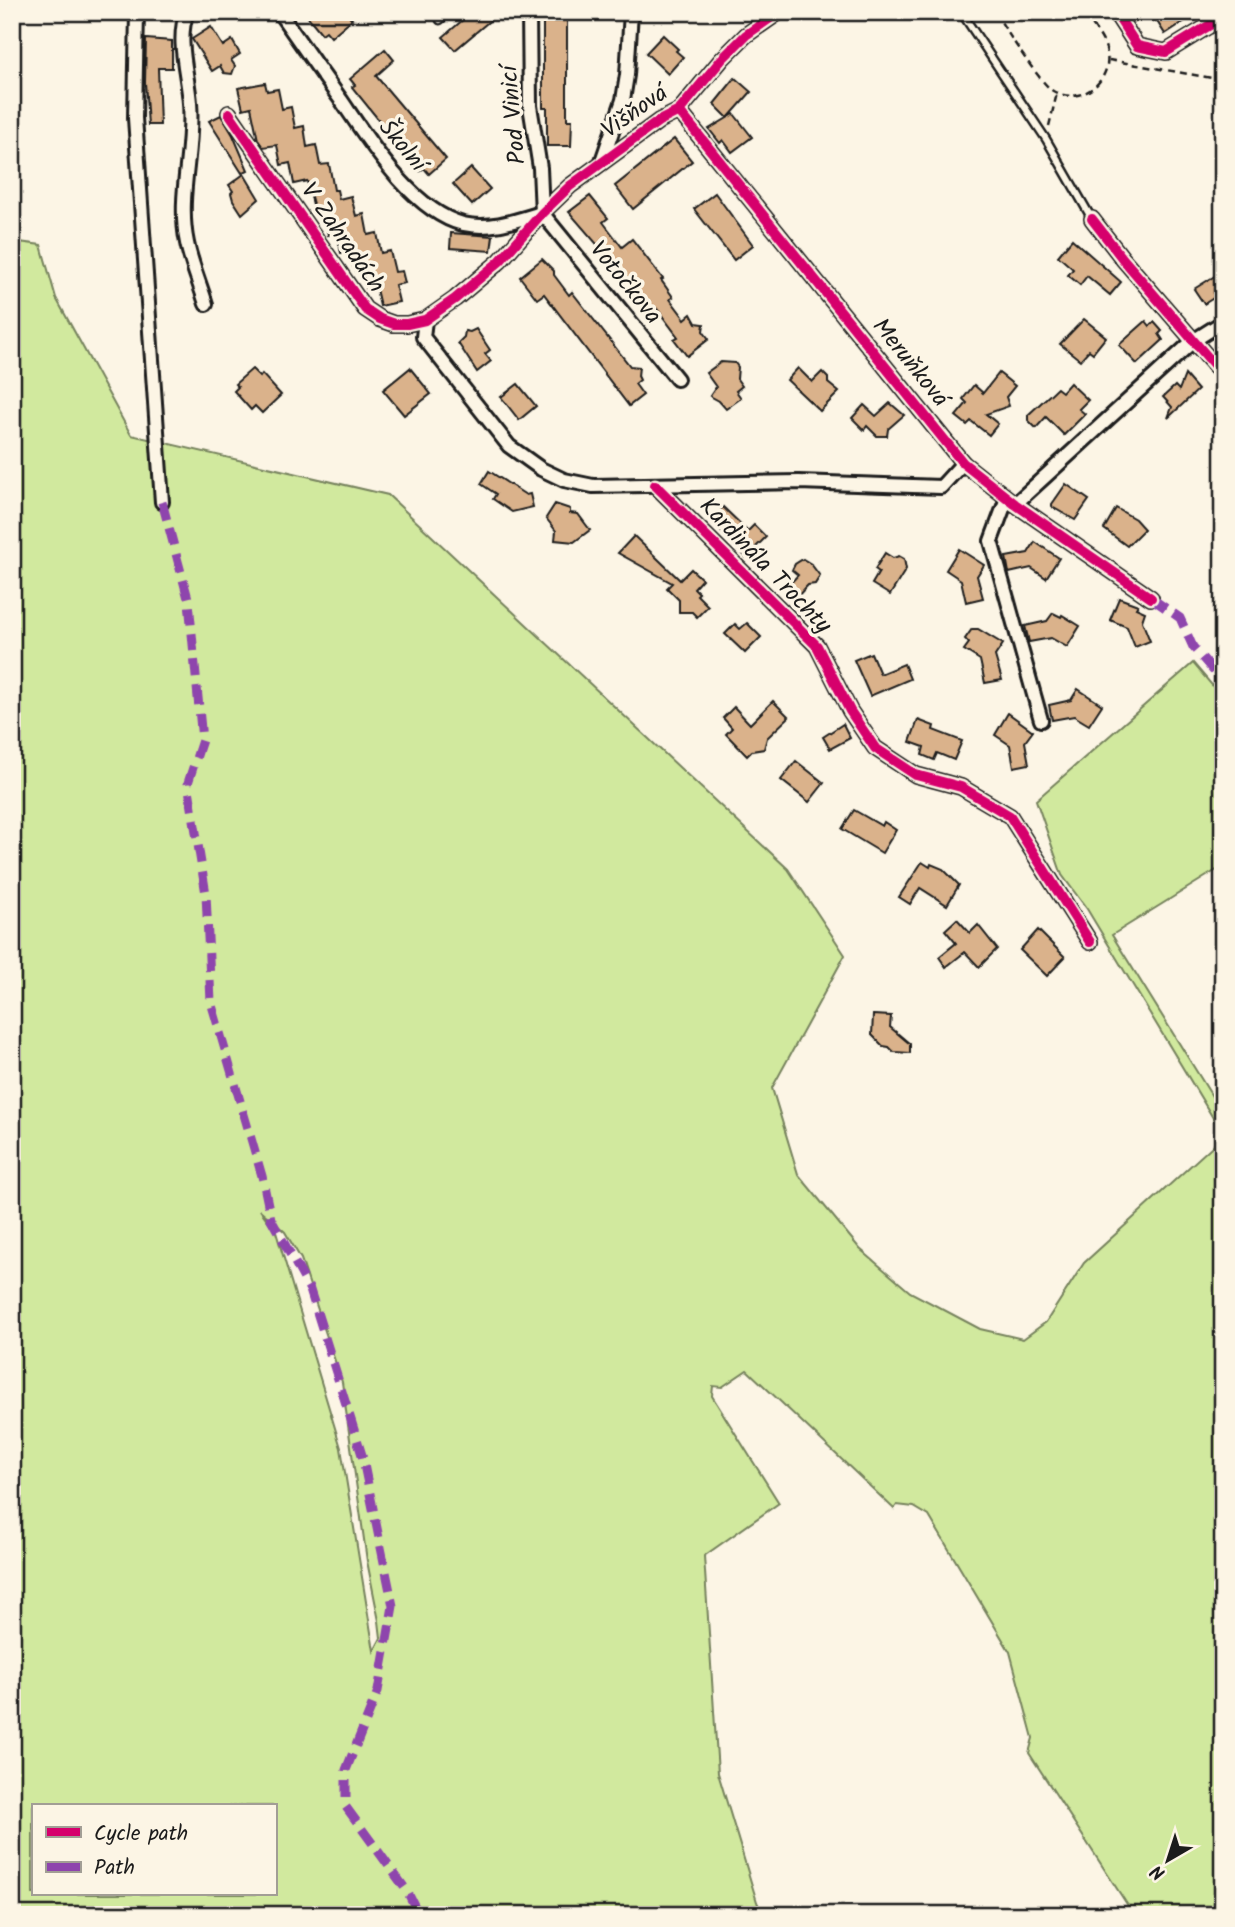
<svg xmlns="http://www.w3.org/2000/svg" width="1235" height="1927" viewBox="0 0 1235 1927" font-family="Kalam,sans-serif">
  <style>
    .green { fill: #d1e99e; stroke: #76825d; stroke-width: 2; fill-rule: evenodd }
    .building { fill: #dab28b; stroke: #1c1c1c; stroke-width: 2 }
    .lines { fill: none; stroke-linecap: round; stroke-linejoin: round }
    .service-casing { stroke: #1c1c1c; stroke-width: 11 }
    .minor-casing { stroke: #1c1c1c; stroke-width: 18 }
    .path { stroke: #1c1c1c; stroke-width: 2.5; stroke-dasharray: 7 5; stroke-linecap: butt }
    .service { stroke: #fcf5e5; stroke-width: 6 }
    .minor { stroke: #fcf5e5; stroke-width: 12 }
    .quiet { stroke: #8e44ad; stroke-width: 9; stroke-dasharray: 18 9; stroke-linecap: butt }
    .cycleway-casing { stroke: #fcf5e5; stroke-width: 15 }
    .cycleway { stroke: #d6006c; stroke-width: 10 }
    .labels { text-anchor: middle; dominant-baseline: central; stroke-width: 7; stroke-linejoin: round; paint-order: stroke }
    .street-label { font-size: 24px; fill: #1c1c1c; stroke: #fcf5e5 }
  </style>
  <rect width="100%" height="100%" fill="#fcf5e5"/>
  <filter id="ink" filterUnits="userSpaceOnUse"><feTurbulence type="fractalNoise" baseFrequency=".0143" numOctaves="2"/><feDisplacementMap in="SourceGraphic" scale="14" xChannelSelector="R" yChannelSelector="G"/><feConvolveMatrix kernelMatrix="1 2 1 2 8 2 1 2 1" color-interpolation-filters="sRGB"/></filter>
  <g filter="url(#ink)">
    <path class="green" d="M12,241L41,245L56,298L131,435L388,495L788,869L845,955L772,1088L798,1174L860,1249L910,1292L980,1329L1023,1339L1046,1322L1084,1263L1220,1139L1216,1123L1087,909L1062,875L1036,800L1193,663L1223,698V866L1112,935L1223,1114V1915H1134L1029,1753L1033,1738L1010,1652L929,1516L914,1507L897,1505L894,1509L747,1370L722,1387L713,1386L712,1396L779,1503L704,1556L718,1773L757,1902L763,1915H12ZM260,1210L285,1232L301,1259L342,1382L367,1561L379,1621L381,1638L374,1651L341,1448L276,1232ZM33,1806H275V1894H33Z"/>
    <g class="building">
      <path d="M304,12H346L352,19L331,37L326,31L322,34Z"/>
      <path d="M472,12H500L455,50L443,37Z"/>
      <path d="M543,12H567V120H572L571,146H547V108H543Z"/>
      <path d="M1151,12H1180L1185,21L1165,34Z"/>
      <path d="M211,27L223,46L232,40L240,54L231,60L235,66L232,74L224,73L220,66L212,71L192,39Z"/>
      <path d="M663,35L678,49L676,51L683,57L668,74L646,53Z"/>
      <path d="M146,39L172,41V68H158L160,125H148L145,82Z"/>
      <path d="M385,49L394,60L376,76L446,159L429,174L424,168L420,171L352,87L355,85L350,79Z"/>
      <path d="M735,78L751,92L728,118L714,104Z"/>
      <path d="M265,83L267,91L278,89L282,109L291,107L295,128L304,126L307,147L316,145L320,165L329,164L334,190H337L339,199L351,196L356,216L364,214L368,235L377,233L381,253L390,251L395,272L402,271L405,283L395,285L399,302L380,306L376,289L367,291L363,270L356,272L353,266L350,252L341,253L337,233L328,235L324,214L316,216L307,181L294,184L290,163L281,165L277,145L263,147L258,140L251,107L243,109L238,88Z"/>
      <path d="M734,114L752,137L732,152L723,140L720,143L709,129Z"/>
      <path d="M221,115L233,135L248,170L242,173L209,121Z"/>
      <path d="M674,139L692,161L633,209L615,186Z"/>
      <path d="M471,168L490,189L472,205L453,184Z"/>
      <path d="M244,174L259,199L242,214L233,200L231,193L233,191L229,185Z"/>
      <path d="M715,193L753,245L734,260L694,209Z"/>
      <path d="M590,196L608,218L603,222L622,247L632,239L663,279L661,280L673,297L670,299L685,319L691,314L696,323L704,324L703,331L709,339L687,356L674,339L678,337L657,309L651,314L628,280L569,212Z"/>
      <path d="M451,233L493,236L491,251L450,248Z"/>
      <path d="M1072,239L1121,282L1110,295L1087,276L1080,285L1068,275L1073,269L1058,256Z"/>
      <path d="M542,259L554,271V275L569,295L572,292L630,366L639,367L638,376L640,380L635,384L643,395L629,406L544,294L537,299L520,277Z"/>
      <path d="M1218,274L1223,281V292L1204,304L1194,289Z"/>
      <path d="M1084,319L1106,337L1093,353L1089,350L1080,360L1060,344Z"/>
      <path d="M1146,321L1150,326L1154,322L1162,331L1159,334L1163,340L1137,364L1119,345Z"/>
      <path d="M476,329L490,350L485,354L491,361L477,372L458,343L464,337L465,331L470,332Z"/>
      <path d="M721,362L735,363L738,367L737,379L742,386L736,391L741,398L726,409L719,401L710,396L716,387L706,373Z"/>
      <path d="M410,368L431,394L404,415L383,390Z"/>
      <path d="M798,368L812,382L822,372L828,378V383L839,392L820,411L787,380Z"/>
      <path d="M252,369L260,377L262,374L281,395L262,413L255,406L251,410L234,391L238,387L235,384Z"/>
      <path d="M999,373L1015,386L1006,397L1009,406L986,414L998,424L989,435L971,421L967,425L956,416L967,403L963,399L974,385L983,393Z"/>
      <path d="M1185,375L1198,390L1168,418L1172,407L1163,397L1175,386L1179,390Z"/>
      <path d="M1070,383L1088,400L1079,409L1085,414L1064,435L1046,417L1036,428L1028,420V415L1057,388L1062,392Z"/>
      <path d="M518,384L536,406L519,420L501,397Z"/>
      <path d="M890,403L904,415L888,429L887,436H877L867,426L864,430L852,418L864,405L876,416Z"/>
      <path d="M489,471L526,495L530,494L533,507L512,512L493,499L496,494L481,484Z"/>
      <path d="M1066,484L1089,500L1075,520L1052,507V504Z"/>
      <path d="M555,504L570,509V513L578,514L590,530L574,542L555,540L556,531L546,518Z"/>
      <path d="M723,507L748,531L754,525L766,537L746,557L710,520Z"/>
      <path d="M1116,508L1135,519L1144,529L1127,546L1104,529Z"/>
      <path d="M634,536L680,580L691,569L702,579L694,588L699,593L697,595L708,606L697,617L692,612H679V600L667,588L672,583L618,553Z"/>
      <path d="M1035,542L1059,558L1046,578L1031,568L1009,573L1006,557L1028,553Z"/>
      <path d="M959,549L984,565L977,576L983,598L966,602L961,580L946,570Z"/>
      <path d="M885,553L893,558L899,556L904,559L906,569L890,595L872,584L879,572L875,569Z"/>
      <path d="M803,559L811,564L820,576L815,584L808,585L795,599L785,589L798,575L792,570L795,564Z"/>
      <path d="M1119,598L1138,605L1136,608L1145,612L1142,621L1150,641L1135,647L1127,627L1110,620Z"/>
      <path d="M1053,613L1061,617L1062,615L1080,626L1067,647L1051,638L1029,642L1025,626L1047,621Z"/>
      <path d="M747,623L761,637L745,653L725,634L735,624L740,629Z"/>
      <path d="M972,629H978L1003,644L995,656L1002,680L985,683L980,660L964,650L969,643L965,639Z"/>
      <path d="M871,653L880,674L904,664L910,679L870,696L854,660Z"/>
      <path d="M1078,689L1102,705L1089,725L1074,716L1052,720L1049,705L1071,700Z"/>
      <path d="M773,701L789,717L767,738L764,749L752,751L747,756L726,734L732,728L723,718L734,707L750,724Z"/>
      <path d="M1008,713L1033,731L1025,742L1029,764L1014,767L1010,745L995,735Z"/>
      <path d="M918,720L934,726L933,730L962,741L954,760L937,753L934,760L922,755L924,747L910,742Z"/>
      <path d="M843,724L850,738L830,749L823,737Z"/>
      <path d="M796,761L824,783L809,802L781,780Z"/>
      <path d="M854,810L882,826L884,822L896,830L882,853L842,829Z"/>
      <path d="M922,862L930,867L931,864L943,869L959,885L947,905L920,888L910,904L899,897Z"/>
      <path d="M957,919L970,933L978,925L997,949L979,967L965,952L946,967L939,957L956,943L945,930Z"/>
      <path d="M1038,930L1065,957L1047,976L1020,950Z"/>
      <path d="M873,1015L891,1016L890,1027L910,1044V1053L894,1052L889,1047L883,1046L872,1035Z"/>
    </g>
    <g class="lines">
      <defs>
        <g id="service">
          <path d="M961,12L1046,139L1092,219"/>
          <path d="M440,20L449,12"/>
        </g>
        <g id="minor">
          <path d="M137,12L135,118L162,502"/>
          <path d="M187,12C176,40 188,74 190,103C194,150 177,196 187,243C191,263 200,284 206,304"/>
          <path d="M279,12C300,42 320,71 341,100C369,141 412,211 463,224C490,230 515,221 541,213"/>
          <path d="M529,12L530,106L540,168L542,213"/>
          <path d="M1115,12L1137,46L1166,52L1223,17"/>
          <path d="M679,111L963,463L1015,504L1151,598"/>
          <path d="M229,113L365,309L380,319L394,324H407L425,320L455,299L500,261L542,213L570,186L659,121L679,111L722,59L746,35L779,12"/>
          <path d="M602,161L623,100L627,75L631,12"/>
          <path d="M542,213L677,379"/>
          <path d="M1092,219L1123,259L1223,375"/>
          <path d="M425,320L423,337L509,446L541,469L564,480L593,486L799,482L941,487L963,463"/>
          <path d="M655,485L817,646L850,711L875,748L916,775L961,787L1010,816L1090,942"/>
          <path d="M1007,498L991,541L1041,720"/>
          <path d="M1015,504L1193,341L1223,322"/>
        </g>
      </defs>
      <use href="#service" class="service-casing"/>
      <use href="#minor" class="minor-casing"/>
      <g class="path">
        <path d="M996,12C1001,25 1042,85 1053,91C1081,107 1115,80 1106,49C1102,36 1090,23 1082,12"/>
        <path d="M1109,60L1223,80"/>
        <path d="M1049,126L1057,93"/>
      </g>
      <use href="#service" class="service"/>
      <use href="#minor" class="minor"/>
      <g class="quiet">
        <path d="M162,502L189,602L202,740L188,783L206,894L211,1002L262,1176L271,1219L310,1290L362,1455L393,1606L378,1691L346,1770V1807L407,1891L419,1915"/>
        <path d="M1151,598L1180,618L1193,647L1223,682"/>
      </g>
      <defs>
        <g id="cycleway">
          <path d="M1115,12L1137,46L1166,52L1223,17"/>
          <path d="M679,111L963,463L1015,504L1151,598"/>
          <path d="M229,113L365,309L380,319L394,324H407L425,320L455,299L500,261L542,213L570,186L659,121L679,111L722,59L746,35L779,12"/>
          <path d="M1092,219L1123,259L1223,375"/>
          <path d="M655,485L817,646L850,711L875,748L916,775L961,787L1010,816L1090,942"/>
        </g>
      </defs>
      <use href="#cycleway" class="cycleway-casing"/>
      <use href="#cycleway" class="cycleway"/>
    </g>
  </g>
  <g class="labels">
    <g class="street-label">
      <text transform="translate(635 112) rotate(-35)">Višňová</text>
      <text transform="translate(514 115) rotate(-95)">Pod Vinicí</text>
      <text transform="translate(402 146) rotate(50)">Školní</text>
      <text transform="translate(342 238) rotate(55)">V Zahradách</text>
      <text transform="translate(625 283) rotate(51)">Votočkova</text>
      <text transform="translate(910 363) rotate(51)">Meruňková</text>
      <text transform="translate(765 566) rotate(46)">Kardinála Trochty</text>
    </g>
  </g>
  <rect width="1235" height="1927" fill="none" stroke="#fcf5e5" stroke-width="42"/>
  <rect x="21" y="21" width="1193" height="1885" fill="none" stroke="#1c1c1c" stroke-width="2.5" filter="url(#ink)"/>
  <rect x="32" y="1804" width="245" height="91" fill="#fcf5e5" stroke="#a29e95" stroke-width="2"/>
  <rect x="46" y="1827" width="35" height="10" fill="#d6006c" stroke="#a29e95" stroke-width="2"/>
  <text x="94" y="1840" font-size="21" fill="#1c1c1c">Cycle path</text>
  <rect x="46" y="1862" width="35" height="10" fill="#8e44ad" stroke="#a29e95" stroke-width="2"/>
  <text x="94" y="1874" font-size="21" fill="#1c1c1c">Path</text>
  <g transform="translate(1168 1860) rotate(219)" stroke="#fcf5e5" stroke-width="5" paint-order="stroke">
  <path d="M0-5L12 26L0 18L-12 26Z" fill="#1c1c1c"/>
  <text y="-10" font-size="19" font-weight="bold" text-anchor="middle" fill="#1c1c1c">N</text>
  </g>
</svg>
